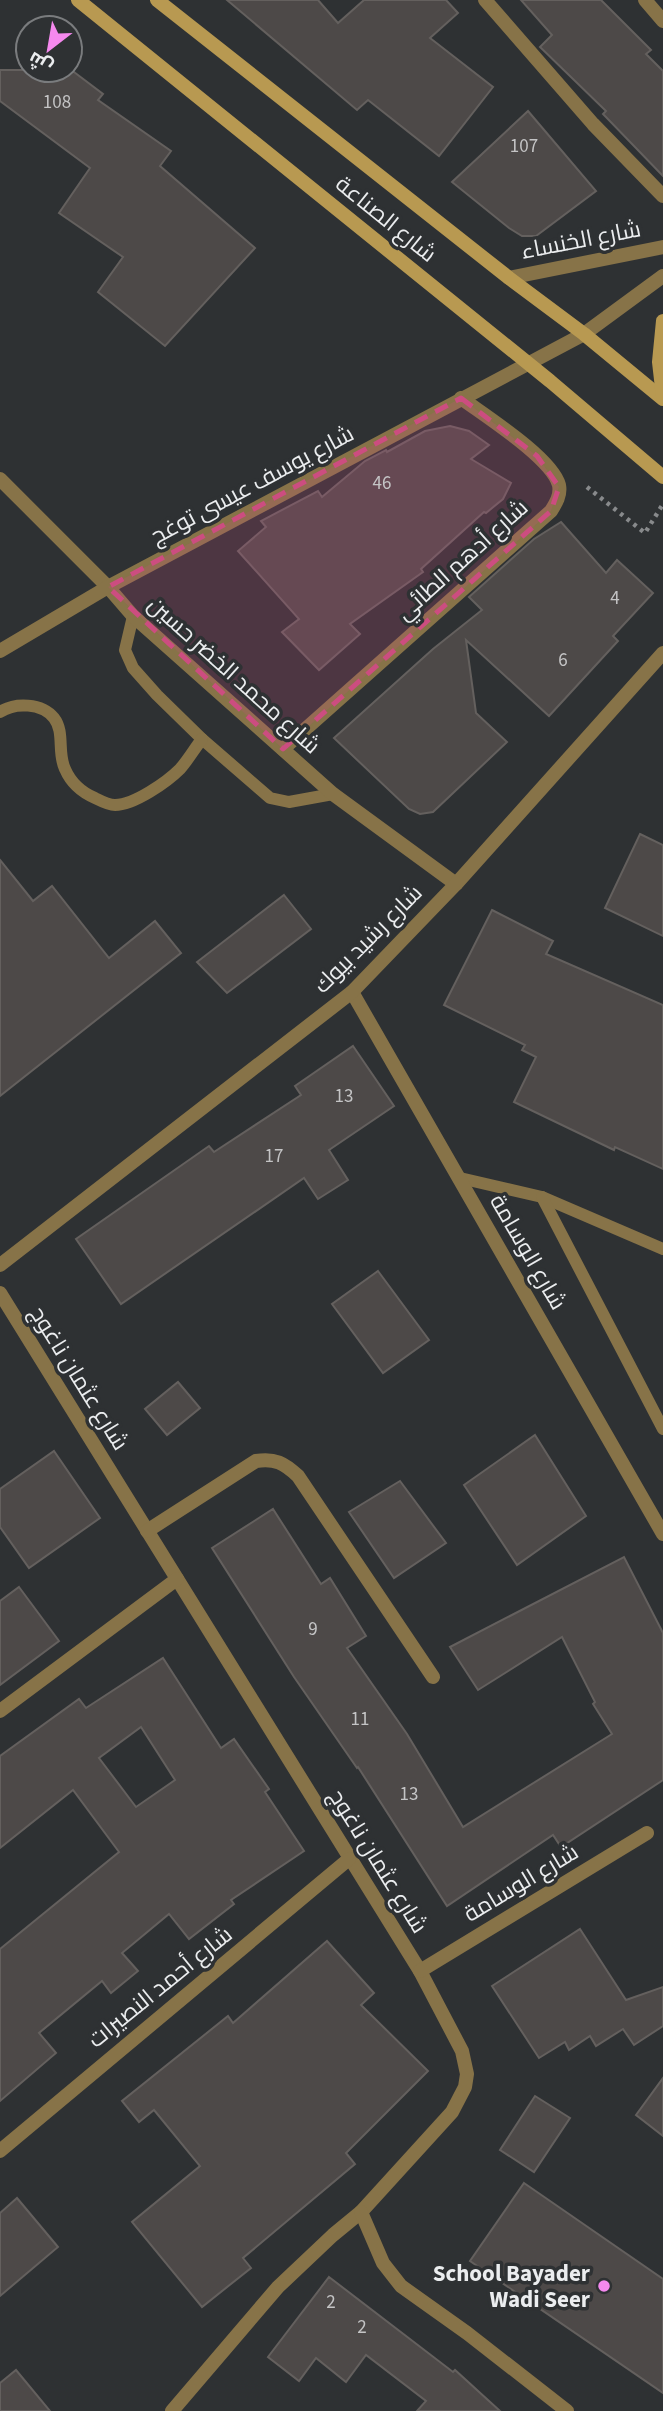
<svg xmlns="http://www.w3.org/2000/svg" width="663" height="2411" viewBox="0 0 663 2411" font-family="'Source Sans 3',Cairo,sans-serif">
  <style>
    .building { fill: #4d4948; stroke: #64605e; stroke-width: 2; fill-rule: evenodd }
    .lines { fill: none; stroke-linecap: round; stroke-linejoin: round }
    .path { stroke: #888a8c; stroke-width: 4.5; stroke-dasharray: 3.5 5; stroke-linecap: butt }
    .service { stroke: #877348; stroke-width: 12 }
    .minor { stroke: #877348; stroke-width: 14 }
    .tertiary { stroke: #877348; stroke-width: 14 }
    .secondary { stroke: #b89951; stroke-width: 14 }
    .marked { fill: #cc4d80; fill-opacity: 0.2; stroke: #cc4d80; stroke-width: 5; stroke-dasharray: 14 9; stroke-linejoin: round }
    .poi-dot { fill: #f589ee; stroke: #2e3133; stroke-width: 2.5 }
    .labels { text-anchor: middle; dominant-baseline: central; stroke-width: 7; stroke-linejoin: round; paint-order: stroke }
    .number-label { font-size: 19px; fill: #c4c4c5 }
    .street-label { font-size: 23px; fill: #ebedef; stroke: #2e3133 }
    .poi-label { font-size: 23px; font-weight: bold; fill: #ebedef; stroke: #2e3133; text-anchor: end }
  </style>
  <rect width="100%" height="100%" fill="#2e3133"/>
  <g class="building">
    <path d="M227,0H318L338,23L364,0H446L458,13L430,38L493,87L439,156L368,100L357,110Z"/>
    <path d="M521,0H601L651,50L646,54L663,71V176L603,114L606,111L540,47L552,35Z"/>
    <path d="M70,69L103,94L98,100L171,151L160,166L255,248L165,346L98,292L123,257L59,213L90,168L0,101V70H67L70,72Z"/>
    <path d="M528,111L596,191L536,236H522L509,228L452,182Z"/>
    <path d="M450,426L469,431L489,445L471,459L511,483L503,499L486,513L484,512L421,569L423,572L350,624L360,634L319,670L282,632L299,619L238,551L266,527L261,521L318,491L322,497L365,461L386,450L387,452L425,431Z"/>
    <path d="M561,522L606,573L617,560L653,593L613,636L618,641L549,716L466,640L476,713L507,742L433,812L420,814L409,809L334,738L433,649L482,610L469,597L534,539Z"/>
    <path d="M640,834L663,845V936L605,908Z"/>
    <path d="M0,860L33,901L52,886L109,958L155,921L181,953L0,1096Z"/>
    <path d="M284,895L311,929L227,993L197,962Z"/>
    <path d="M492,910L553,941L546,954L663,1005V1169L615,1147L614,1150L514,1102L536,1057L522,1050L525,1045L444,1005Z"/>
    <path d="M353,1046L394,1106L329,1150L348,1180L318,1199L304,1178L121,1304L76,1239L209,1146L214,1152L301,1095L295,1086Z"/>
    <path d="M378,1271L429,1340L383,1373L332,1304Z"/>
    <path d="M178,1382L200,1408L167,1435L145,1409Z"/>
    <path d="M535,1435L586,1516L517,1565L464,1485Z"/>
    <path d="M54,1451L100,1518L29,1568L0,1527V1489Z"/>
    <path d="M400,1481L446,1543L394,1578L349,1512Z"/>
    <path d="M273,1509L321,1584L330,1578L366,1636L347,1648L407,1734L463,1827L612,1734L593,1704L595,1702L562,1637L478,1690L450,1647L624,1557L663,1633V1780L561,1847L553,1835L447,1906L358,1767L357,1768L294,1677L212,1548Z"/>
    <path d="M19,1587L59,1641L0,1685V1601Z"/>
    <path d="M163,1658L221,1748L234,1739L269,1789L265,1792L304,1851L231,1900L234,1904L189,1939L169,1914L122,1953L138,1971L111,1993L102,1981L39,2033L56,2053L0,2101V1949L119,1852L73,1790L0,1848V1756L79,1699L86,1708ZM141,1727L175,1780L136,1807L99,1758Z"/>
    <path d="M580,1929L626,2000L663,1987V2026L634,2045L623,2029L596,2046L590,2036L569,2050L565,2042L539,2058L492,1986Z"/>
    <path d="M327,1941L374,1993L361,2005L428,2071L346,2153L355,2164L243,2258L251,2268L202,2307L132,2222L200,2166L154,2110L139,2122L122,2101L228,2016L233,2023Z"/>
    <path d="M663,2078V2136L636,2115Z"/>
    <path d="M535,2096L570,2118L534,2172L500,2150Z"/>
    <path d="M524,2183L663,2279V2393L470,2261Z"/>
    <path d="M17,2198L58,2247L0,2296V2213Z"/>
    <path d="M329,2277L453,2372L455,2370L500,2411H417L426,2401L366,2355L346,2382L316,2358L299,2381L268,2357Z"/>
    <path d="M16,2370L50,2411H0V2383Z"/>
  </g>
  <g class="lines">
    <path class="path" d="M587,487L645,533L663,504"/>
    <g class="service">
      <path d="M133,616L125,650L133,668L157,695L202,739L270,798L289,802L333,794"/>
      <path d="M0,712C15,702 42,703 54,718C65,732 57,753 65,769C71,783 81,792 95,798C101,801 108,805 115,805C134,805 167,782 180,769C188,760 195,748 202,739"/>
      <path d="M460,1178L542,1197L663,1249"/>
      <path d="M542,1197L663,1429"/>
    </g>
    <g class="minor">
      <path d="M485,0L593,124L663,196"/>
      <path d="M645,0L663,21"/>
      <path d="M509,278L663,247"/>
      <path d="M0,479L108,587L584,334L663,276"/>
      <path d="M283,749L551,511C556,503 561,495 559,485C552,458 484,415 461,398"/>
      <path d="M352,992L663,1534"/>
      <path d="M0,1293L420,1971L462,2051L467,2074L465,2087L452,2112L361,2212L333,2235L278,2287L172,2411"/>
      <path d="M147,1531L256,1461C275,1458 284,1463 298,1476L433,1677"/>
      <path d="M0,1711L177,1579"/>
      <path d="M420,1971L647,1833"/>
      <path d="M0,2151L349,1859"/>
      <path d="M361,2212L383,2263L401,2286L467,2333L567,2411"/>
    </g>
    <g class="tertiary">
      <path d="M0,651L108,587L133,616L333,794L456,884"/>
      <path d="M0,1265L352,992L456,884L663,653"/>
    </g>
    <g class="secondary">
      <path d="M78,0L550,381L663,477"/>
      <path d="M157,0L509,278L584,334L663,399"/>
      <path d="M663,321L659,362L663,397"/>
    </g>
  </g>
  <path class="marked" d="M461,398L537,456L559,487L551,511L283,749L108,587Z"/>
  <circle class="poi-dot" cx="604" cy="2286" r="7"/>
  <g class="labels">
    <g class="number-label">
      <text x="57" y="102">108</text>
      <text x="524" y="146">107</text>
      <text x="382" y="483">46</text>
      <text x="615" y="598">4</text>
      <text x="563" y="660">6</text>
      <text x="344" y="1096">13</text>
      <text x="274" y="1156">17</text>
      <text x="313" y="1629">9</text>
      <text x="360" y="1719">11</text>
      <text x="409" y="1794">13</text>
      <text x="331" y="2302">2</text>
      <text x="362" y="2327">2</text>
    </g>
    <g class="street-label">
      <text transform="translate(386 219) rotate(39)">شارع الصناعة</text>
      <text transform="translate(581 240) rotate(-11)">شارع الخنساء</text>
      <text transform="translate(252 485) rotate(-28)">شارع يوسف عيسى توغج</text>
      <text transform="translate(462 560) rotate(-42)">شارع أدهم الطائي</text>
      <text transform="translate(234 675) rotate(42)">شارع محمد الخضر حسين</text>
      <text transform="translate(368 939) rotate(-45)">شارع رشيد بيوك</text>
      <text transform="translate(528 1252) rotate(60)">شارع الوسامة</text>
      <text transform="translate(79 1378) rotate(58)">شارع عثمان ناغوج</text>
      <text transform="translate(378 1861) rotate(58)">شارع عثمان ناغوج</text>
      <text transform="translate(521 1883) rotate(-31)">شارع الوسامة</text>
      <text transform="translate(160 1987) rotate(-39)">شارع أحمد النصيرات</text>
    </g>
    <g class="poi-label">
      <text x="590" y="2273">School Bayader<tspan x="590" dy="26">Wadi Seer</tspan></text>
    </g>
  </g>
  <g transform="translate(49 49) rotate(211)"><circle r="33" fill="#2e3133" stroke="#7a7c7e" stroke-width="2"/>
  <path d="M0-5L12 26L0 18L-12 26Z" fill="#f589ee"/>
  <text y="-10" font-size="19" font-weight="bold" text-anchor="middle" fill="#ebedef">ش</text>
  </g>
</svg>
